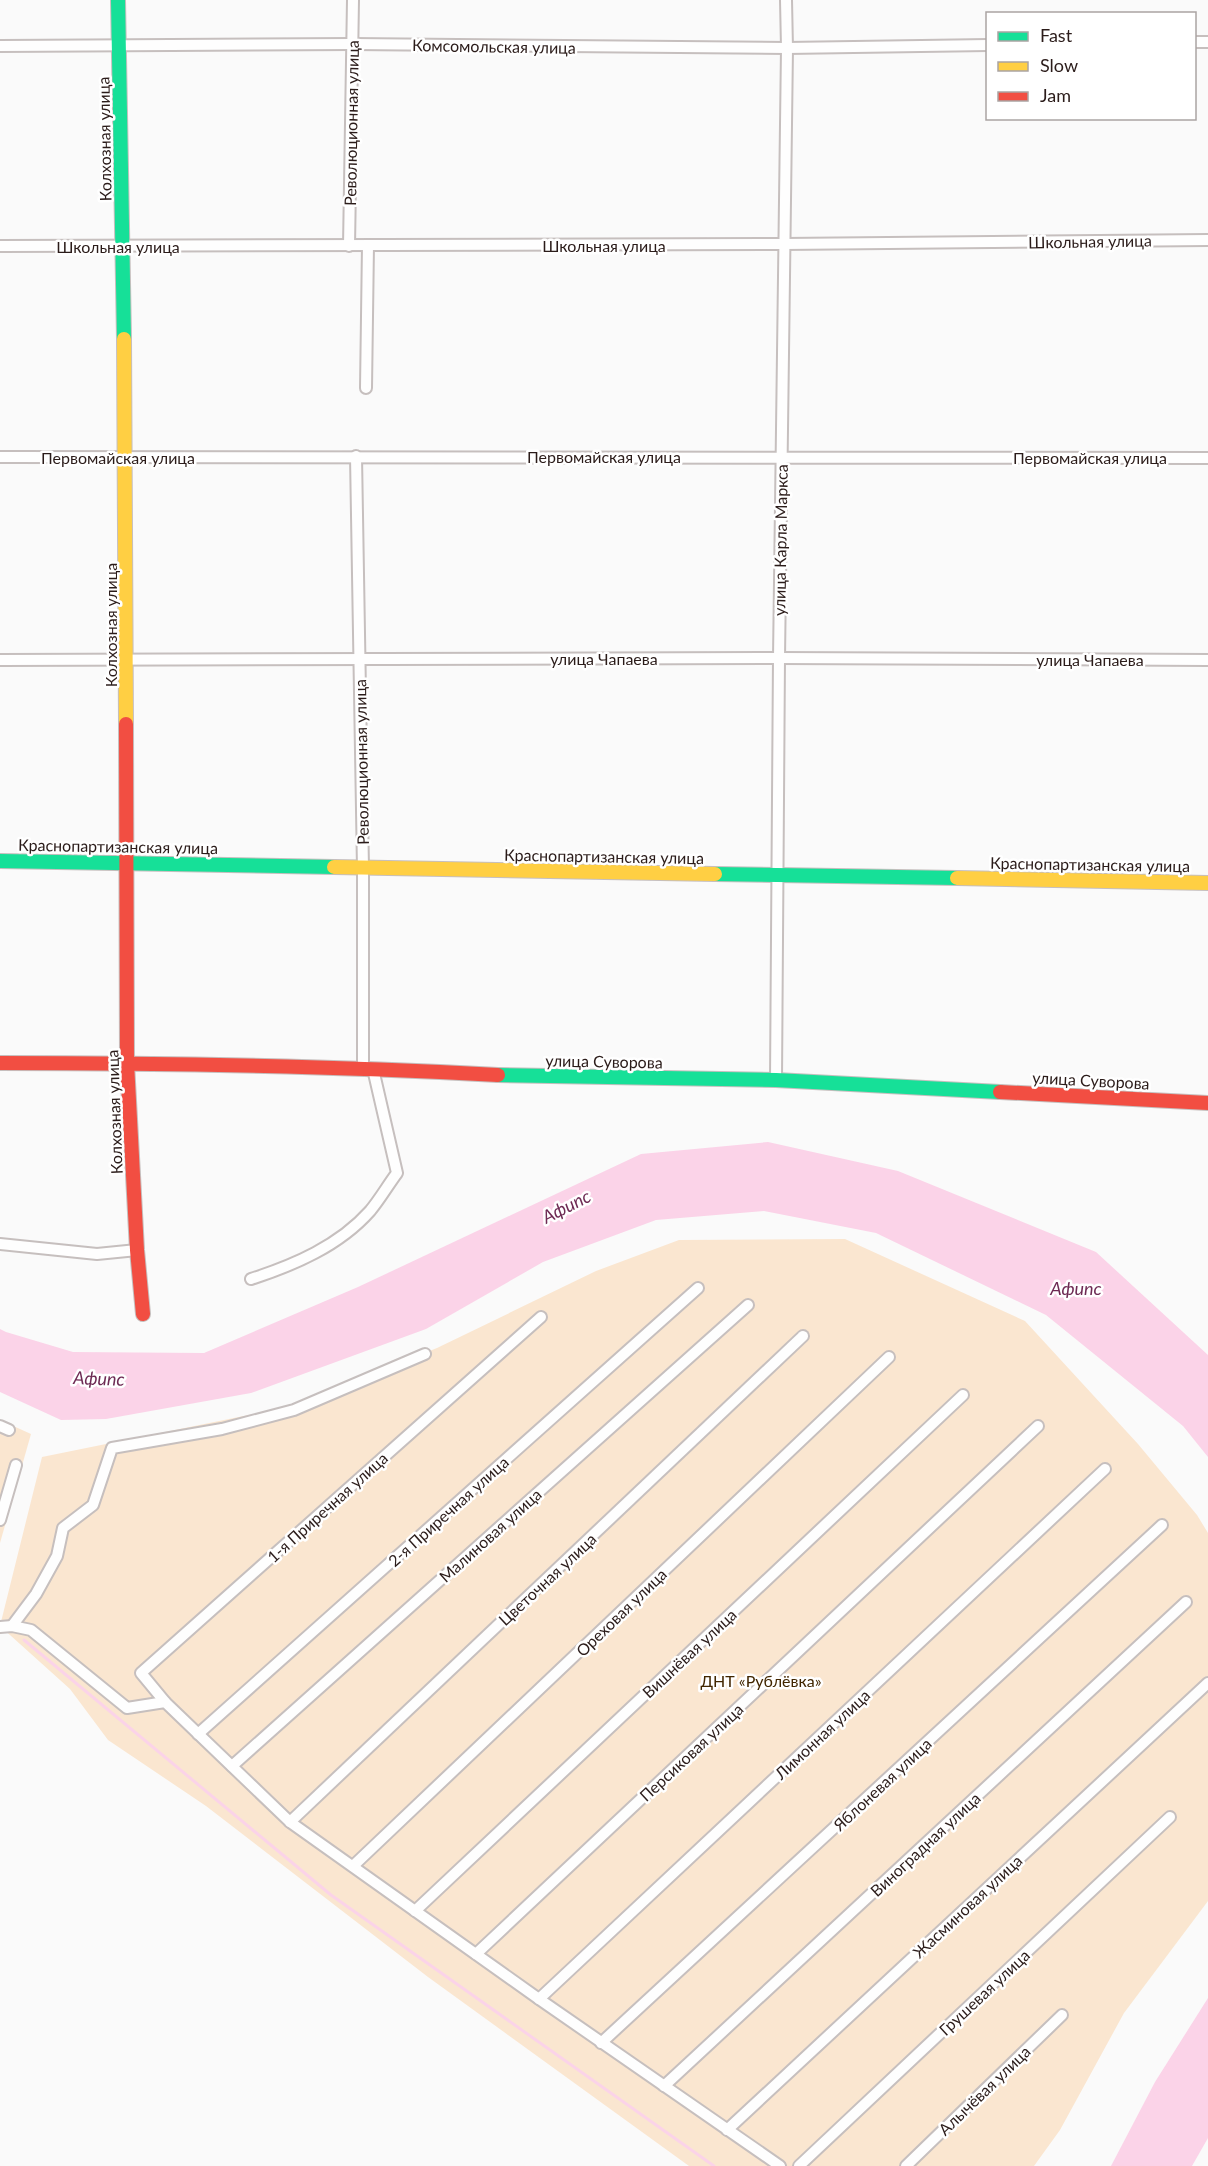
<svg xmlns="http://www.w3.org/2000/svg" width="1208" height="2166" viewBox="0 0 1208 2166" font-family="Lato,sans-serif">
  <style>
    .green { fill: #fae6d0 }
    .water { fill: #fbd3e8 }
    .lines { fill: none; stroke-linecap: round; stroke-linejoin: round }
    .stream { stroke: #fbd3e8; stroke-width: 3 }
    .street-casing { stroke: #c6bfbe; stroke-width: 14 }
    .fast-casing { stroke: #c6bfbe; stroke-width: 16 }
    .slow-casing { stroke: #c6bfbe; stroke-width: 16 }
    .jam-casing { stroke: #c6bfbe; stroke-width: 16 }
    .street { stroke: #fefefe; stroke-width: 10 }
    .fast { stroke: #16e098; stroke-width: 14 }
    .slow { stroke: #ffcf43; stroke-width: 14 }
    .jam { stroke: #f24e42; stroke-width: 14 }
    .labels { text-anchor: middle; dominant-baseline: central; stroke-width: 5; stroke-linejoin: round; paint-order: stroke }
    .street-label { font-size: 16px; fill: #2b1c1a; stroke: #fff }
    .park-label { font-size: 16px; fill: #412600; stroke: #fff }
    .water-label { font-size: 18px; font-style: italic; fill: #6e2b54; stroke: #fff }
  </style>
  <rect width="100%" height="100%" fill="#fafafa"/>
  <g class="green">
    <path d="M845,1239L1025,1321L1138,1444L1197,1515L1208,1533V1901L1124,2013L1060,2130L1034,2166H689L428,1977L206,1806L108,1740L70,1689L0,1626L42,1457L293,1406L437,1348L596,1271L679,1240Z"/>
    <path d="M0,1420L31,1434L0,1543Z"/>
  </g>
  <g class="water">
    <path d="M768,1142L898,1171L1096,1252L1208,1355V1457L1183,1426L1046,1315L876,1233L764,1211L656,1220L543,1262L426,1329L251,1393L106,1419L61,1420L0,1392V1329L6,1332L73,1352L204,1353L358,1287L641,1154Z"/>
    <path d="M1208,1998V2138L1192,2166H1111L1155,2082Z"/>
  </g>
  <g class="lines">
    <path class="stream" d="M24,1640L331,1895L714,2166"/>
    <defs>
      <g id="street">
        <path d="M1194,42H1208"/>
        <path d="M0,46L353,44L787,48L988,45"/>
        <path d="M0,246L784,244L1208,240"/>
        <path d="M349,246L353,0"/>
        <path d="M366,388L368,245"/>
        <path d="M356,456L363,869V1068"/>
        <path d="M0,457L1208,458"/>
        <path d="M0,660L779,658L1208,660"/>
        <path d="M776,1080L779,658L787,48L786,0"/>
        <path d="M0,1244L97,1254L137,1250"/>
        <path d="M251,1279C294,1265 339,1246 370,1211C380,1199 388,1185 397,1173L373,1069"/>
        <path d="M0,1426L9,1430"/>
        <path d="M0,1520L16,1465"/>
        <path d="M12,1626L36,1594L57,1556L63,1528L93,1505L112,1448L222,1429L294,1410L425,1354"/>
        <path d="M0,1627L12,1626L31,1630L127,1708L165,1702L290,1822L539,1999L780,2166"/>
        <path d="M165,1702L141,1673L541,1317"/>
        <path d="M198,1734L698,1288"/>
        <path d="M232,1766L748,1305"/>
        <path d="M290,1822L803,1336"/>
        <path d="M353,1866L889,1357"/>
        <path d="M415,1911L963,1395"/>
        <path d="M476,1954L1038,1426"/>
        <path d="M539,1999L1105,1469"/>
        <path d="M601,2043L1162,1525"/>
        <path d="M664,2086L1186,1602"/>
        <path d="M727,2130L1208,1683"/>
        <path d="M799,2166L1170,1817"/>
        <path d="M906,2166L1062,2015"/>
      </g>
      <g id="fast">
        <path d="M118,0L124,339"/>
        <path d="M0,861L334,867"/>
        <path d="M715,874L957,878"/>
        <path d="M498,1075L776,1080L1000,1092"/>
      </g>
      <g id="slow">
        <path d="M124,339L126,724"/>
        <path d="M334,867L715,874"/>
        <path d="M957,878L1208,883"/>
      </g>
      <g id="jam">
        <path d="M126,724L127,1063L137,1250L143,1314"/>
        <path d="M0,1063C166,1063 332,1066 498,1075"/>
        <path d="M1000,1092L1208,1103"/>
      </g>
    </defs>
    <use href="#street" class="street-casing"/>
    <use href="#fast" class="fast-casing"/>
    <use href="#slow" class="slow-casing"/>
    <use href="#jam" class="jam-casing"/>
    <use href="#street" class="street"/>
    <use href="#fast" class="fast"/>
    <use href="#slow" class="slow"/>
    <use href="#jam" class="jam"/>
  </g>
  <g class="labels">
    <g class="street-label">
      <text transform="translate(494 46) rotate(1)">Комсомольская улица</text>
      <text transform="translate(351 123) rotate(-89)">Революционная улица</text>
      <text transform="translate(104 139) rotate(-91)">Колхозная улица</text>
      <text transform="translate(1090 241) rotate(-1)">Школьная улица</text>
      <text x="604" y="245">Школьная улица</text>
      <text x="118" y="246">Школьная улица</text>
      <text x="604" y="456">Первомайская улица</text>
      <text x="118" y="457">Первомайская улица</text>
      <text x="1090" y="457">Первомайская улица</text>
      <text transform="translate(780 540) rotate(-89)">улица Карла Маркса</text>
      <text transform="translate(110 625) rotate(-90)">Колхозная улица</text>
      <text x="604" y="658">улица Чапаева</text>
      <text x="1090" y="659">улица Чапаева</text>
      <text transform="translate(361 762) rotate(-91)">Революционная улица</text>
      <text transform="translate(118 846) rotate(1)">Краснопартизанская улица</text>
      <text transform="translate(604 856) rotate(1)">Краснопартизанская улица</text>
      <text transform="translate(1090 864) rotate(1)">Краснопартизанская улица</text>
      <text transform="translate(604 1061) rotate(1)">улица Суворова</text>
      <text transform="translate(1091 1080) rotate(3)">улица Суворова</text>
      <text transform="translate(114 1112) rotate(-92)">Колхозная улица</text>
      <text transform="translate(327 1507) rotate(-42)">1-я Приречная улица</text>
      <text transform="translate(448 1511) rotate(-42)">2-я Приречная улица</text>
      <text transform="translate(490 1535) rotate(-42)">Малиновая улица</text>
      <text transform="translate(547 1579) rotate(-43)">Цветочная улица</text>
      <text transform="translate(621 1612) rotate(-44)">Ореховая улица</text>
      <text transform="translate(689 1653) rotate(-43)">Вишнёвая улица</text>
      <text transform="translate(822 1734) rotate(-43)">Лимонная улица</text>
      <text transform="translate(691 1752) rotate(-43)">Персиковая улица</text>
      <text transform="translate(882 1784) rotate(-43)">Яблоневая улица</text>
      <text transform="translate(925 1844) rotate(-43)">Виноградная улица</text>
      <text transform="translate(967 1906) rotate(-43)">Жасминовая улица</text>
      <text transform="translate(984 1992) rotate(-43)">Грушевая улица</text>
      <text transform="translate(984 2090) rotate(-44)">Алычёвая улица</text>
    </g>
    <g class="park-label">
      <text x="761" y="1680">ДНТ «Рублёвка»</text>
    </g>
    <g class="water-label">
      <text transform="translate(566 1206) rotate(-27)">Афипс</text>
      <text x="1076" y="1288">Афипс</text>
      <text transform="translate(99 1378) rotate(2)">Афипс</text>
    </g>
  </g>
  <rect x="986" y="12" width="210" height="108" fill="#ffffff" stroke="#aaa4a3" stroke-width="1.5"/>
  <rect x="998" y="32" width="30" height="9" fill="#16e098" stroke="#aaa4a3" stroke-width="1.5"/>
  <text x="1040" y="42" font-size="18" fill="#2b1c1a">Fast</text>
  <rect x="998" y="62" width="30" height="9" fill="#ffcf43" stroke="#aaa4a3" stroke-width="1.5"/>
  <text x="1040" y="72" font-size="18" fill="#2b1c1a">Slow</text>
  <rect x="998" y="92" width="30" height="9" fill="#f24e42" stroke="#aaa4a3" stroke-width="1.5"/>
  <text x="1040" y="102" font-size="18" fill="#2b1c1a">Jam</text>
</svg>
